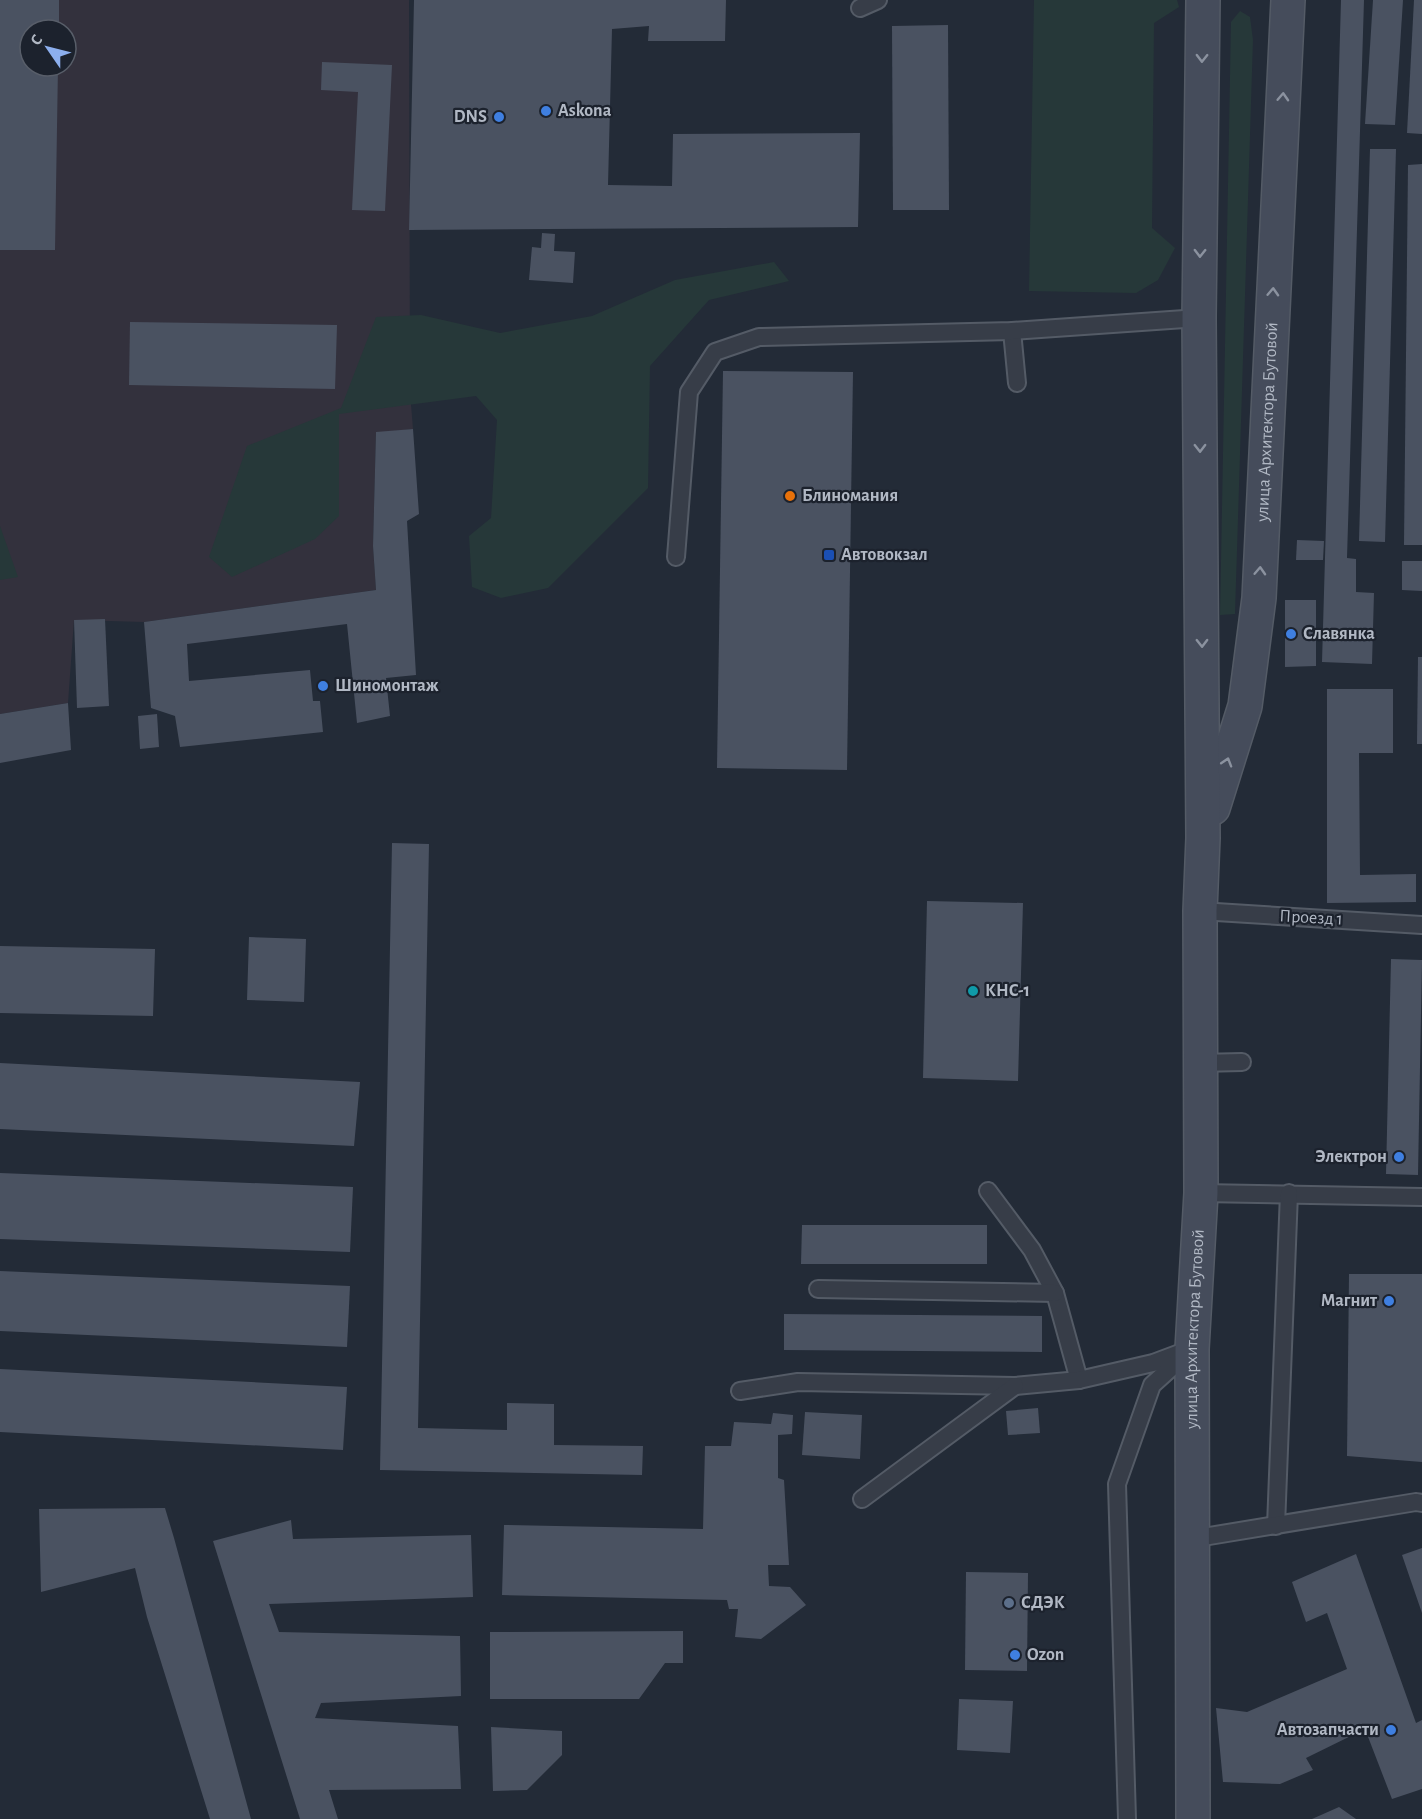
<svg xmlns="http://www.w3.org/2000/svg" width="1422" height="1819" viewBox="0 0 1422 1819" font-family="'Alegreya Sans',sans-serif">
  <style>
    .medical { fill: #33313d; fill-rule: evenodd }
    .green { fill: #263839 }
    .building { fill: #4a5261 }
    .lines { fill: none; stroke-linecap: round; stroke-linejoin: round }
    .lane-casing { stroke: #545b66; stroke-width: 20 }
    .secondary-casing { stroke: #545b66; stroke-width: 36 }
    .lane { stroke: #373d48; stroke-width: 16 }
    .secondary { stroke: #454c5b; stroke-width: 33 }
    .oneway { stroke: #8b929f }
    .shop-dot { fill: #3f7fe0; stroke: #1c222d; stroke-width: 2 }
    .food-dot { fill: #e8710a; stroke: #1c222d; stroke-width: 2 }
    .transit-dot { fill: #1a4fb4; stroke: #1c222d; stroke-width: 2 }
    .culture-dot { fill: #0f9aa8; stroke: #1c222d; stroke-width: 2 }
    .service-dot { fill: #5c6f8a; stroke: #1c222d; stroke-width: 2 }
    .labels { text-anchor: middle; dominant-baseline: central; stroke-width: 4.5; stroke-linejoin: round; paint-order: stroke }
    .poi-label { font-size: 18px; font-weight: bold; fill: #b1b8c4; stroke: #1c222d; text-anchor: start }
    .street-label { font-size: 18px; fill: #b1b8c4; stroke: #1c222d }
  </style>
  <rect width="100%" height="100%" fill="#232b37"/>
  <path class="medical" d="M0,0H409L410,392L413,429L376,433L373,546L376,590L144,622L74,620L68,703L0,714ZM30,30H66V66H30Z"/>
  <g class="green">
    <path d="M1034,0H1177L1179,7L1154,23L1152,228L1175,248L1158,280L1136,293L1029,291Z"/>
    <path d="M1240,11L1250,17L1253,40L1235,614L1220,615L1231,22Z"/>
    <path d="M774,262L789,281L709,300L650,366L648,488L548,588L501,598L472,587L469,536L491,518L497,420L476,396L339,414V516L315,539L232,577L209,557L247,446L341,408L376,317L421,315L500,333L592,316L675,280Z"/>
    <path d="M0,526L18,577L0,580Z"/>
  </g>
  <g class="building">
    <path d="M0,0H59V30H30V66H58L55,250H0Z"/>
    <path d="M414,0H726L725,41H648L649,26L612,29L608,185L672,186L673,134L860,133L858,227L409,230Z"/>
    <path d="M1341,0H1364L1347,558L1356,559V592L1374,593L1372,664L1322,662Z"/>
    <path d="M1373,0H1403L1395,125L1365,124Z"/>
    <path d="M1414,0H1422V134L1407,133Z"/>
    <path d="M948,25L949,210H893L892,26Z"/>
    <path d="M322,62L392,65L385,211L352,210L358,92L321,90Z"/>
    <path d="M1370,149H1396L1385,542L1359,541Z"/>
    <path d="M1422,164V545H1404L1408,165Z"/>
    <path d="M542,233L555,234L554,251L575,252L573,283L529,280L532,247L541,248Z"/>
    <path d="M130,322L337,325L335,389L129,385Z"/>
    <path d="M723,371L853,372L847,770L717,768Z"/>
    <path d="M413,429L419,514L407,521L416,675L386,678L390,716L357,723L347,624L187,644L189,681L310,670L313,701H320L323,732L180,747L175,716L151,708L144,622L376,590L373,546L376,432Z"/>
    <path d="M1297,540L1324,541L1323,560H1296Z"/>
    <path d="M1402,561H1422V591L1402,590Z"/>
    <path d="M1285,600H1316V666L1285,667Z"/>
    <path d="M105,619L109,706L77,708L74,620Z"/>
    <path d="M1418,657H1422V744H1417Z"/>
    <path d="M1327,689H1393V753H1359L1360,875L1416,874V902L1327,903Z"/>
    <path d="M68,703L71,750L0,763V714Z"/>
    <path d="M157,714L159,747L140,749L138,716Z"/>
    <path d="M392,843L429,844L418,1428L507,1430V1403L554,1404V1445L643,1446L642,1475L380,1470Z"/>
    <path d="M927,901L1023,903L1018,1081L923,1078Z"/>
    <path d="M249,937L306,939L304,1002L247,1000Z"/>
    <path d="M0,946L155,949L153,1016L0,1013Z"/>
    <path d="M1391,959L1422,960L1418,1175L1386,1174Z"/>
    <path d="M0,1063L360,1082L354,1146L0,1129Z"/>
    <path d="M0,1173L353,1187L350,1252L0,1239Z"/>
    <path d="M802,1225H987V1264H801Z"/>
    <path d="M0,1271L350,1286L347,1347L0,1331Z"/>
    <path d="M1349,1274H1422V1462L1347,1456Z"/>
    <path d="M784,1314L1042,1316V1352L784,1350Z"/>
    <path d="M0,1369L347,1387L343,1450L0,1432Z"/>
    <path d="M1038,1408L1040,1433L1008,1435L1006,1411Z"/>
    <path d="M805,1412L862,1415L860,1459L802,1455Z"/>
    <path d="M773,1413L793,1415L792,1434L778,1435V1478L784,1480L789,1565H768L769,1586L790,1587L806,1605L761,1639L735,1637L738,1609H729L727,1600L502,1595L504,1525L703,1529L705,1446H731L734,1422L771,1424Z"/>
    <path d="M165,1508L174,1538L251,1819H210L147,1617L135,1568L41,1592L39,1509Z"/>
    <path d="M291,1520L293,1539L471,1535L473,1597L269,1604L279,1632L460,1636L461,1696L321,1703L315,1718L458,1726L461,1789L329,1790L338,1819H300L213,1541Z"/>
    <path d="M1422,1548V1613L1402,1555Z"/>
    <path d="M1356,1554L1416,1723L1422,1720V1789L1392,1799L1365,1729L1306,1758L1313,1770L1280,1784L1223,1782L1216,1708L1247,1712L1347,1669L1327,1613L1306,1622L1292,1582Z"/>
    <path d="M966,1572L1028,1573L1027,1671L965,1670Z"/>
    <path d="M683,1631V1663H665L639,1699H490V1632Z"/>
    <path d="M959,1699L1013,1701L1010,1753L957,1750Z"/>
    <path d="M491,1727L562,1731V1755L527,1790L493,1791Z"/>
    <path d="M1339,1807L1356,1819H1312Z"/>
  </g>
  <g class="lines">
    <defs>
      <g id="lane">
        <path d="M860,8L878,0"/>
        <path d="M1012,331L1017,383"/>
        <path d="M676,557L689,392L715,352L759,337L1012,331L1199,318"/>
        <path d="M1200,911L1422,925"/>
        <path d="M1199,1063L1242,1062"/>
        <path d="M988,1191L1032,1250L1055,1293L1079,1380"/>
        <path d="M1201,1193L1422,1197"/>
        <path d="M818,1289L1055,1293"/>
        <path d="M740,1391L798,1382L1015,1386L1079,1380L1153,1363L1185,1351"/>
        <path d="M862,1499L1015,1386"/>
        <path d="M1276,1526L1289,1193"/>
        <path d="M1191,1539L1416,1502L1422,1503"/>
        <path d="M1127,1819L1117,1484L1152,1385L1192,1349"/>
      </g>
      <g id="secondary">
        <path id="s1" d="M1213,808L1245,706L1259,598L1288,0"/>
        <path id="s2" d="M1193,1819L1192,1349L1201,1193L1200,911L1203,838L1199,318L1203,0"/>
      </g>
    </defs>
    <use href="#lane" class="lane-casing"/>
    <use href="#secondary" class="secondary-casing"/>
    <use href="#lane" class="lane"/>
    <use href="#secondary" class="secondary"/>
  </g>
  <defs><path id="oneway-chevron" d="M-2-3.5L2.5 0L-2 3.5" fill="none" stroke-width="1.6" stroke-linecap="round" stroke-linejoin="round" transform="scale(1.5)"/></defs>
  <g class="oneway">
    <use href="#oneway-chevron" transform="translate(1202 58) rotate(91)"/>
    <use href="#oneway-chevron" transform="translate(1283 97) rotate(-87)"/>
    <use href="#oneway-chevron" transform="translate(1200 253) rotate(91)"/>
    <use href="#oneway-chevron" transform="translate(1273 292) rotate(-87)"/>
    <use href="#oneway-chevron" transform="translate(1200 448) rotate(89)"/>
    <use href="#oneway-chevron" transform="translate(1260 571) rotate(-87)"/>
    <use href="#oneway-chevron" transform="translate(1202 643) rotate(89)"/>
    <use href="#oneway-chevron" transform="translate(1227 762) rotate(-73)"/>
  </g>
  <g class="shop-dot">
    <circle cx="546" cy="111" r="6"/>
    <circle cx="499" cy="117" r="6"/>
    <circle cx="1291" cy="634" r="6"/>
    <circle cx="323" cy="686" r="6"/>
    <circle cx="1399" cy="1157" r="6"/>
    <circle cx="1389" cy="1301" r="6"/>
    <circle cx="1015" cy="1655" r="6"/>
    <circle cx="1391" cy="1730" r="6"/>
  </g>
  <circle class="food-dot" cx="790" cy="496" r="6"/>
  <rect class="transit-dot" x="823" y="549" width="12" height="12" rx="3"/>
  <circle class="culture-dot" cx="973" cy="991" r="6"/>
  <circle class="service-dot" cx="1009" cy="1603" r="6"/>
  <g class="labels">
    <g class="poi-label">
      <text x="558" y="111">Askona</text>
      <text x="487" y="117" text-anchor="end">DNS</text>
      <text x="802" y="496">Блиномания</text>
      <text x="841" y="555">Автовокзал</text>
      <text x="1303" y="634">Славянка</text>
      <text x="335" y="686">Шиномонтаж</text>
      <text x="985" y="991">КНС-1</text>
      <text x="1387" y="1157" text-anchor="end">Электрон</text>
      <text x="1377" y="1301" text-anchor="end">Магнит</text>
      <text x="1021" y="1603">СДЭК</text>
      <text x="1027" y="1655">Ozon</text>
      <text x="1379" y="1730" text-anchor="end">Автозапчасти</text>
    </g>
    <g class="street-label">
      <text stroke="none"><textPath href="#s1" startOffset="392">улица Архитектора Бутовой</textPath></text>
      <text transform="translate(1311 918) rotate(3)">Проезд 1</text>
      <text stroke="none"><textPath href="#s2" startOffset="490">улица Архитектора Бутовой</textPath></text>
    </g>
  </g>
  <g transform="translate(48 48) rotate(305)"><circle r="28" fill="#1c222d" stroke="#585e69" stroke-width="1.5"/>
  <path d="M0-4.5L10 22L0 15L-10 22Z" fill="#8cafee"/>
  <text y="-9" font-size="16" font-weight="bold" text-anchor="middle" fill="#b1b8c4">С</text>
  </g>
</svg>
